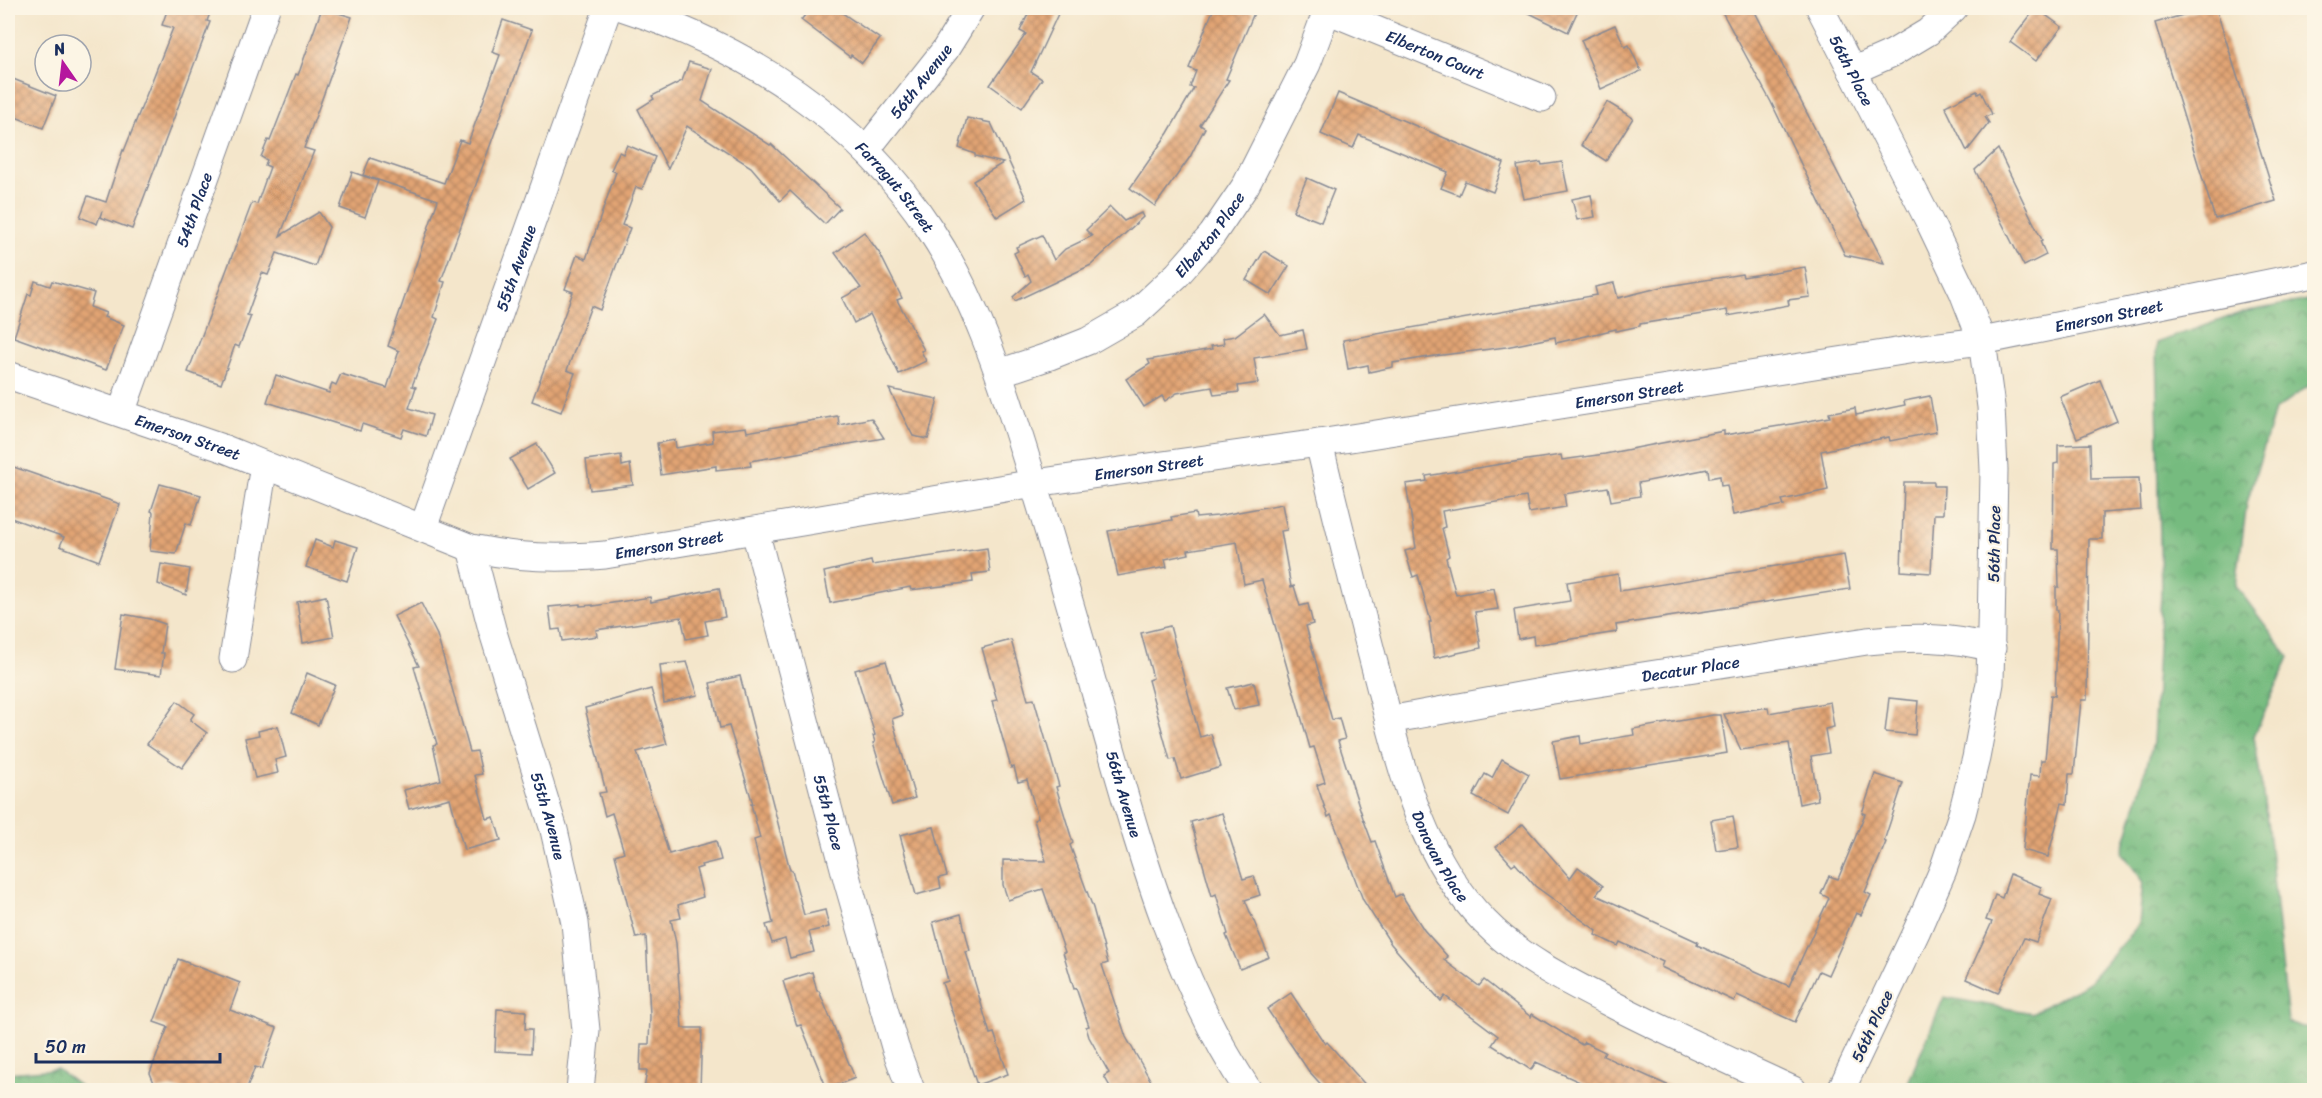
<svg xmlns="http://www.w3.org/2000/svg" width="2322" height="1098" viewBox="0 0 2322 1098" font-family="Sriracha,sans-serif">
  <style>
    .forest { fill: url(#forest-crowns); stroke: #48756e; stroke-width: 1.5 }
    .building { fill: url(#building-cross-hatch) }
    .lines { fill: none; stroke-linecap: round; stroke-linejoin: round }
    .minor-casing { stroke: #888a94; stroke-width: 29 }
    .minor { stroke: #fff; stroke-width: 27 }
    .labels { text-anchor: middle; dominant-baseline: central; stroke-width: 4.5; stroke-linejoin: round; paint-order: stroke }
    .street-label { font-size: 16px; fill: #1b2f5e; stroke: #fcf5e5 }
  </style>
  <defs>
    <pattern id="forest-crowns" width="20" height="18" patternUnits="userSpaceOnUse" patternTransform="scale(1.5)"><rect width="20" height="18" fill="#76bb7f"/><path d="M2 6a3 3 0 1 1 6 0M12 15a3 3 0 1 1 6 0" fill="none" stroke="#60986b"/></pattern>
    <pattern id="building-cross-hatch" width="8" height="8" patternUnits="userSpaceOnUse" patternTransform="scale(1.5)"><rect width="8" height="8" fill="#e2a473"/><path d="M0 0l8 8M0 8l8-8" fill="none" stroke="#b68662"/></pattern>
  </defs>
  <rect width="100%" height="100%" fill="#fcf5e5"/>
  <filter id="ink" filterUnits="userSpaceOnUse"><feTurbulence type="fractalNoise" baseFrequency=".0167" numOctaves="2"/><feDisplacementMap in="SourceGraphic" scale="12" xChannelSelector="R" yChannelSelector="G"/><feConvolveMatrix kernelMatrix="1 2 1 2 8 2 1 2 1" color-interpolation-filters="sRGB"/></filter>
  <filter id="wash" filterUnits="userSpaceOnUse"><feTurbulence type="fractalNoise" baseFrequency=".008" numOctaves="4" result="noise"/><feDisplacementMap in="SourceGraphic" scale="24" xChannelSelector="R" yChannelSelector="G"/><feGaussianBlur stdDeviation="1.35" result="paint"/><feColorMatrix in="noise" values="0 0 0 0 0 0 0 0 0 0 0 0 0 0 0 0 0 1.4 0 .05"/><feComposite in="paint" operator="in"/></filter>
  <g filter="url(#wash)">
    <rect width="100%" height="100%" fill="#f4e6cb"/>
    <g class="forest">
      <path d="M2314,299V382L2275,410L2247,503L2236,586L2289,657L2254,736L2268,828L2288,1022L2314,1030V1090H1905L1944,997L2032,1013L2088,983L2139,924L2143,881L2122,853L2153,743L2161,593L2156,343L2243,312Z"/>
      <path d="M57,1069L85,1090H8V1073Z"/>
    </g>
    <g id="blocks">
      <g class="building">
        <path d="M168,8H212L207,21L210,22L132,229L100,217L102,211L97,224L80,217L88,196L106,202L123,150L124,151L173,28L162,25Z"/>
        <path d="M322,8L352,17L304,148L314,151L280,236L319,212L329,227L315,266L277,253L268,275L262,273L247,315L251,316L239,347L235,345L221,384L188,372L252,203L257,204L270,167L265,165L267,160L261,157L268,140L270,141L296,74L298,75L300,70Z"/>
        <path d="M811,8H835L880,39L862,63L851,55L850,57L801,20Z"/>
        <path d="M1031,8H1044L1058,14L1031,72L1042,79L1022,108L990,85L1026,34L1020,31Z"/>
        <path d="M1214,8H1241L1254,13L1226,79L1229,80L1200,125L1205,128L1199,139L1190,157L1155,206L1130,188L1168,133L1194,88L1190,87L1196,71L1189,68Z"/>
        <path d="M1519,8H1579L1568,32Z"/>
        <path d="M1720,8H1753L1884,263L1845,255L1771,102Z"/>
        <path d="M2036,8L2062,27L2036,61L2010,42Z"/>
        <path d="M2207,8H2216L2276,201L2215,219L2155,23Z"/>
        <path d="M503,20L532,30L441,281L445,282L434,317L438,319L412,386L416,387L409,408L432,415L426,436L404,429L401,437L362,424L360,431L267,402L276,375L329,393L332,383L336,385L341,374L387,388L399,351L388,346L438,200L363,175L370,158L444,183L460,140L468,143L500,55L492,52Z"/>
        <path d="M1615,25L1625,47L1629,45L1641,71L1601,89L1581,40Z"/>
        <path d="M689,62L712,69L702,101L770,145L771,144L840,208L825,224L790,191L780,201L751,167L687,126L668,169L638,109L654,99L652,96L682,81Z"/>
        <path d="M8,77L56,96L43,128L8,114Z"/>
        <path d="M1977,91L1978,94L1981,92L1992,114L1985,117L1989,123L1967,151L1945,106Z"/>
        <path d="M1338,93L1504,163L1493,192L1465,181L1459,195L1441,188L1448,172L1359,135L1353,148L1321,134Z"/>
        <path d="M1607,102L1633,118L1606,161L1581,145Z"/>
        <path d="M967,118L991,123L1026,199L997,217L973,181L1003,163L975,156V154L959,148Z"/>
        <path d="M627,145L655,157L642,189L636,187L622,225L630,228L600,310L591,306L567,370L575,373L561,412L532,401L573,292L565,289L577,255L586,259L616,172L611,170L619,152L623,154Z"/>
        <path d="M1998,149L2042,240L2040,241L2046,255L2024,266L1975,170Z"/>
        <path d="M1541,162L1542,165L1562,162L1568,191L1524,199L1517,166Z"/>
        <path d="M352,172L378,181L365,217L340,208Z"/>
        <path d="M1307,178L1334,190L1321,222L1293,211Z"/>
        <path d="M1591,195L1595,217L1577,220L1572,199Z"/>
        <path d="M1110,207L1124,221L1141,213L1143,217L1091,265L1015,301L1013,297L1031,281L1028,274L1025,276L1014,253L1018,251L1016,247L1042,235L1054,260L1065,249L1092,236L1086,230Z"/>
        <path d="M864,232L880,254L902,298L897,300L924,350L921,351L926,361L899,374L870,314L854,323L842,298L861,288L835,253Z"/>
        <path d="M1264,251L1289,266L1271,295L1246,280Z"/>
        <path d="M1805,267L1810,297L1788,300L1789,305L1728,316L1727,310L1640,324V326L1616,331V329L1556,343L1555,337L1506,347L1435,356L1393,363V367L1369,372L1368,365L1348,369L1343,340L1597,295L1595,287L1614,283L1618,298L1662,287L1742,274L1743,277Z"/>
        <path d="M35,281L50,286L52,281L94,293L90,307L106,313L104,317L124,325L106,370L14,337L28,294L31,295Z"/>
        <path d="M1264,314L1280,335L1303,330L1307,349L1254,358L1258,383L1238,386L1239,392L1214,395L1212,387L1177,393L1165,401L1162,396L1144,407L1126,379L1150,364L1148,360L1212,349L1211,346L1224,344L1223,338L1235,336Z"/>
        <path d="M2100,380L2117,421L2077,438L2060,397Z"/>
        <path d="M889,389L938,399L928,439L913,436Z"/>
        <path d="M1930,396L1936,432L1890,441L1889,437L1821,451L1828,490L1782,500L1784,505L1733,515L1727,485L1721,486L1720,476L1709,478L1708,469L1638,483L1640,496L1611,501L1608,487L1564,494L1566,507L1529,513L1526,497L1442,511L1445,527L1442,528L1449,556L1446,558L1456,595L1494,588L1498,609L1475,612L1481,648L1434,658L1429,622H1431L1418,575L1413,577L1405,551L1416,548L1406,484L1427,481L1426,476L1514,462L1561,455L1562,460L1605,454L1724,431V435L1792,424L1830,417L1829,413L1855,408L1856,415L1905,405L1904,401Z"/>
        <path d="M838,416L839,425L871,418L884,438L750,461L751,466L716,470V466L661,475L657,443L675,440L676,448L713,442L712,431L746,427L747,432Z"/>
        <path d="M537,444L555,473L528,489L510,459Z"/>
        <path d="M2090,444L2091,479L2139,478L2141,510L2102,513V539H2089L2087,700H2081L2074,774H2069L2067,804L2062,803L2048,857L2023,850L2030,775L2040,776L2041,760H2045L2051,695L2055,696L2058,610H2056V587H2059L2058,549H2053L2054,464L2058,463V445Z"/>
        <path d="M621,455L622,466L630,464L633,485L590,490L586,460Z"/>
        <path d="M8,465L120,504L99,561L60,546L64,537L8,517Z"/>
        <path d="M1904,482H1934V486H1944L1943,514H1934L1931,573L1901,571Z"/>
        <path d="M160,484L201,495L191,525L186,523L176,554L150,551L153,512L151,511Z"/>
        <path d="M1282,504L1287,530L1281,531L1291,587L1294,586L1300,606L1308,604L1313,624L1306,626L1332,720L1339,718L1345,739L1338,741L1363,818L1372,842L1375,841L1395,897L1401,894L1424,930L1448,957L1444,960L1479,986L1484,980L1531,1017L1532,1014L1582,1045L1584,1042L1605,1052L1603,1056L1678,1090H1597L1536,1062L1531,1070L1492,1045L1498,1036L1445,996L1441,1001L1391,944L1363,900L1331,815L1328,817L1317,785L1325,782L1314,747L1310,748L1262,580L1244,584L1237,542L1188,550L1189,554L1165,559L1167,567L1118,576L1108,531L1172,520L1171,517L1195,513L1196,518L1217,516Z"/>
        <path d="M315,540L333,547L335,540L358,547L347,581L306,567Z"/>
        <path d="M987,548L990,572L972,574L973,582L911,590L910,587L830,603L824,572L871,561L872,565Z"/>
        <path d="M1844,555L1850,589L1616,625L1617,632L1534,645L1533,636L1518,639L1514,610L1570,601L1567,582L1618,574L1620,591Z"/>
        <path d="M161,564L190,569L186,595L158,584Z"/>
        <path d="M719,588L725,617L705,621L708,635L686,639L681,617L596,630L597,636L562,641L560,629L552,630L549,607L580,604V606L593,605V606L650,597L651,602Z"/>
        <path d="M326,596L334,637L303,643L297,602Z"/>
        <path d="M421,603L437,635L470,752L477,751L482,774L475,775L487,819L494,817L501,840L464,850L450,798L409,809L404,790L441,780L433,745L437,744L414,667L419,666L394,616Z"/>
        <path d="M123,614L150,619L165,624L161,653H164L161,675L115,669Z"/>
        <path d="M1170,626L1200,737L1211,734L1221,767L1181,779L1175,759L1170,760L1148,680L1153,678L1141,633Z"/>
        <path d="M1011,640L1028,700L1034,699L1059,786L1056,787L1073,843L1070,845L1093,908L1108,963L1102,965L1126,1037L1156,1090H1112L1104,1076L1109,1073L1089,1037L1086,1027L1089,1026L1076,988L1074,989L1063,952H1065L1043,889L1008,900L1003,885V860L1046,861L1034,820L1038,818L1027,780L1018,782L1014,767L1011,768L992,701L997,700L982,648Z"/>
        <path d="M886,661L903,715L892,719L915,798L892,805L873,743L875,742L873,736L875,735L855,670Z"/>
        <path d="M687,662L698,695L664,703L660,665Z"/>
        <path d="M307,673L335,685L318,725L292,713Z"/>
        <path d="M740,676L790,870H792L804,915L825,910L829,927L809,932L814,952L790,958L785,939L772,943L766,925L773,923L754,840L760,838L751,804H753L729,726L720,728L710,683Z"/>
        <path d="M1254,682L1259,705L1234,710L1227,688Z"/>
        <path d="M651,689L667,744L637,752L669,854L716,841L721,860L701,865L702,867L696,869L703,897L678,905L681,918L671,920L676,943L682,1028H702L700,1090H644L647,1070H640L641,1044H649L650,1016L646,936L636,938L615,855L624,852L612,813L605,816L599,793L606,792L585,708Z"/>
        <path d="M1889,698L1918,701L1915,735L1885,732Z"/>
        <path d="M177,701L194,714L190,720L207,733L182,768L147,744Z"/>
        <path d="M1830,702L1834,727L1825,729L1829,753L1811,756L1818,800L1799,804L1789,743L1741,750L1724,714L1768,707L1769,713Z"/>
        <path d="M1713,715H1721L1727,753L1560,779L1553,741L1580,736L1581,744L1634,735L1633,729Z"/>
        <path d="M278,726L286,757L275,760L278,773L255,778L245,738L259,735L258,731Z"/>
        <path d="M1502,759L1529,774L1508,815L1473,796L1485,774L1492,778Z"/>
        <path d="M1875,774L1903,783L1884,841L1886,842L1865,892L1871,895L1861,915L1856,913L1828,975L1819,971L1795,1022L1737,995L1734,1001L1661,967L1663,962L1620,942L1618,946L1595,935L1597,931L1535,886L1515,863L1512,865L1496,847L1523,824L1570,878L1578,867L1603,886L1596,895L1698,942L1697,945L1789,986L1829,898L1821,894L1829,876L1838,879L1865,814L1862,813Z"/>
        <path d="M1222,813L1243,879L1254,876L1260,895L1245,900L1269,957L1240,969L1226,935L1228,934L1216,894L1212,896L1191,822Z"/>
        <path d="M1733,816L1738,847L1716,850L1711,820Z"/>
        <path d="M934,827L947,876L939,878L941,888L916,895L900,835Z"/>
        <path d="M2010,874L2041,887L2039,894L2052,899L2036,942L2024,938L1998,993L1966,979L1992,922L1986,920L1995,895L2002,898Z"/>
        <path d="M961,914L970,951L966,952L990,1034L994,1033L1008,1074L977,1085L942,983L948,981L933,922Z"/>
        <path d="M178,959L240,983L230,1010L277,1028L262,1069L255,1067L247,1088L238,1085L225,1090H180L175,1088L157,1090L150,1073L168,1027L154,1022Z"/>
        <path d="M812,972L817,991H819L855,1078L827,1089L801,1025L797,1026L783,981Z"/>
        <path d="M1291,993L1325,1044L1327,1042L1370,1090H1326L1308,1070L1267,1009Z"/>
        <path d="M497,1009L526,1011L525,1029H532L531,1053L495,1051Z"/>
      </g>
    </g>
  </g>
  <g filter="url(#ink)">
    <use href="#blocks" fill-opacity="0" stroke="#888a94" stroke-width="1.5"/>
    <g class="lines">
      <defs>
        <g id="minor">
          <path id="s1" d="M624,8C747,48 859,120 931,231C974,296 1000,374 1023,448C1053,544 1081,641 1108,738C1143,860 1177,983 1248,1090"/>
          <path id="s2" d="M1820,8L1930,223L1963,292L1982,341L1991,407L1994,470L1990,683L1976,758L1962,814L1943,870L1917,930L1841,1090"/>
          <path id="s3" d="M1327,10L1542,98"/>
          <path d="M1852,71L1893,53L1928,32L1954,8"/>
          <path id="s4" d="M866,150L945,50L971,8"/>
          <path id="s5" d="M999,373L1050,356L1088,341L1135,314L1177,275L1212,235L1246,185L1307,64L1328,8"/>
          <path id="s6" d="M8,375L225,449L471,548C518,558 558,559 605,555L1035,483L1319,443L1915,349L1982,341L2314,274"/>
          <path id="s7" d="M121,413L266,8"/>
          <path id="s8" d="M1319,443C1337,519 1356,595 1376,671C1399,759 1419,855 1485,922C1518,956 1563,979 1606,1001C1667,1033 1731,1061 1793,1090"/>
          <path id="s9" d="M423,528L608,8"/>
          <path id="s10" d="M755,531L848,883L895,1047L911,1090"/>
          <path id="s11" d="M471,548L492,629L554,830L575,923L586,1030L580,1090"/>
          <path d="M233,659L264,465"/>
          <path id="s12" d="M1389,720L1547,691L1867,641C1912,637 1948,636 1992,648"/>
        </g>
      </defs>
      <use href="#minor" class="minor-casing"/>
      <use href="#minor" class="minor"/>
    </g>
  </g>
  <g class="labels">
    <g class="street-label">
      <text stroke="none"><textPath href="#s3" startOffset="117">Elberton Court</textPath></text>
      <text stroke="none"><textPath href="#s2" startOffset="70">56th Place</textPath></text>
      <text stroke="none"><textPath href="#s4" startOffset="88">56th Avenue</textPath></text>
      <text stroke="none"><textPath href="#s1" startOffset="330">Farragut Street</textPath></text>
      <text stroke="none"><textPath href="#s7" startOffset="216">54th Place</textPath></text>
      <text stroke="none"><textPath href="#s5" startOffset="258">Elberton Place</textPath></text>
      <text stroke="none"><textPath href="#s9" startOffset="276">55th Avenue</textPath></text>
      <text stroke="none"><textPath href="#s6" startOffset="2152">Emerson Street</textPath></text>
      <text stroke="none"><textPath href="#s6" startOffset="1666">Emerson Street</textPath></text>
      <text stroke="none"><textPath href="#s6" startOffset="190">Emerson Street</textPath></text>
      <text stroke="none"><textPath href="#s6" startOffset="1180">Emerson Street</textPath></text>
      <text transform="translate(1994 544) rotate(-89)">56th Place</text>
      <text stroke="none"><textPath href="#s6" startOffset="694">Emerson Street</textPath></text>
      <text stroke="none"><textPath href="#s12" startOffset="306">Decatur Place</textPath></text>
      <text stroke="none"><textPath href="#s1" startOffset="984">56th Avenue</textPath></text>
      <text stroke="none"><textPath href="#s10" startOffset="291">55th Place</textPath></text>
      <text stroke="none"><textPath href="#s11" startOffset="279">55th Avenue</textPath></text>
      <text stroke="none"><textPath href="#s8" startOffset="432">Donovan Place</textPath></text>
      <text transform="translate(1872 1026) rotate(-65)">56th Place</text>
    </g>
  </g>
  <rect width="2322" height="1098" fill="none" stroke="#fcf5e5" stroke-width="30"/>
  <g transform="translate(63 63) rotate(346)"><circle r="28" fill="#fcf5e5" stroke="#a2a6af" stroke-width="1.5"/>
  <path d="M0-4.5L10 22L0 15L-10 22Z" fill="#b5179e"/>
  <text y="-9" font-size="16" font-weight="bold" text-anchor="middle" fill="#1b2f5e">N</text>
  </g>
  <path d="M36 1053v9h184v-9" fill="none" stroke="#1b2f5e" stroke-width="3"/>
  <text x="45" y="1053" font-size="18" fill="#1b2f5e" stroke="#fcf5e5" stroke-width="4.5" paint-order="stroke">50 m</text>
</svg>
